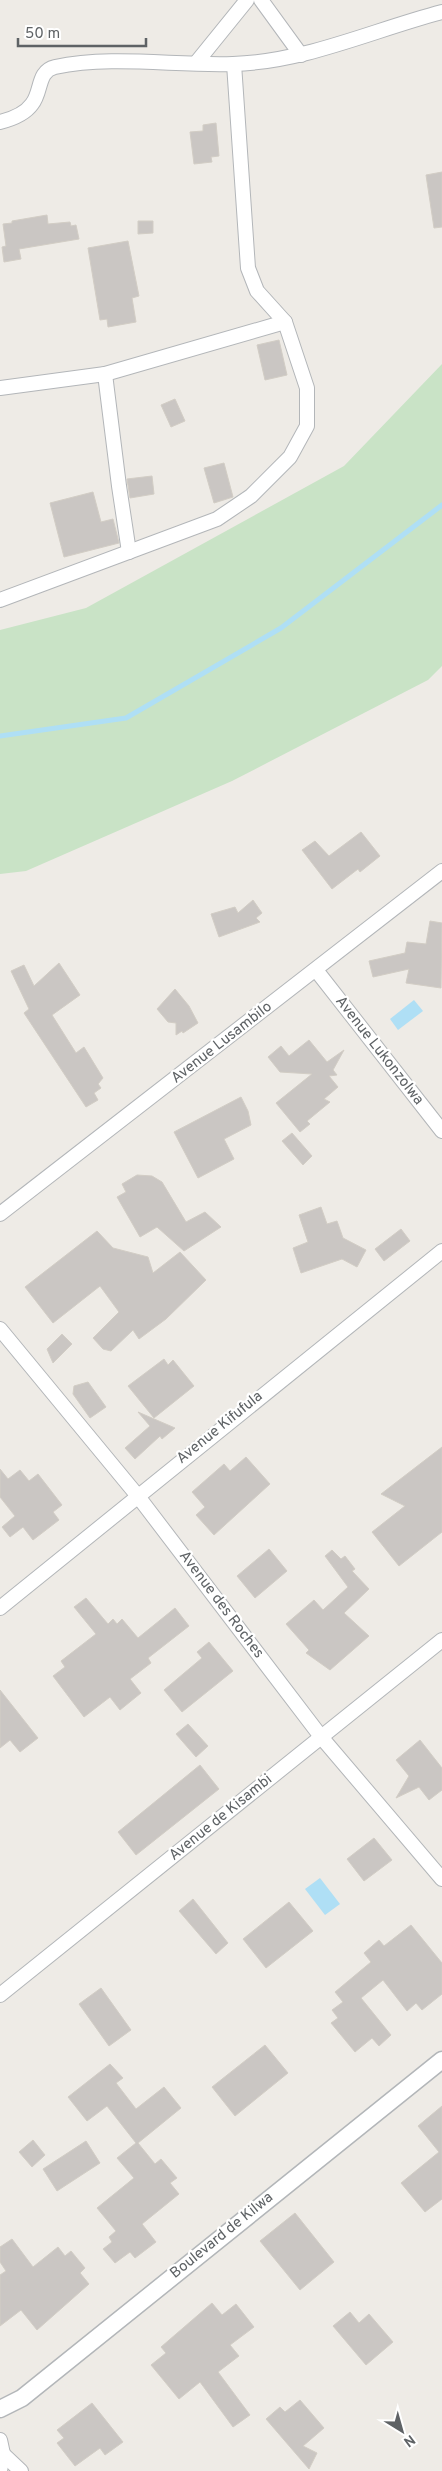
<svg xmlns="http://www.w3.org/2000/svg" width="442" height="2471" viewBox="0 0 442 2471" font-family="Overpass,sans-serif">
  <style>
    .green { fill: #c9e3c6 }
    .water { fill: #afdff5 }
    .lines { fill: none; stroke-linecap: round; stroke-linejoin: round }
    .stream { stroke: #afdff5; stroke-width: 5 }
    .building { fill: #cac6c3; stroke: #d2cdc5 }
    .minor-casing { stroke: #b3b6b9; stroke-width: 16 }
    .tertiary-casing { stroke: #b3b6b9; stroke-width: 19 }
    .minor { stroke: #fff; stroke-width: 14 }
    .tertiary { stroke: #fff; stroke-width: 16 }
    .labels { text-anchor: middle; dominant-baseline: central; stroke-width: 4.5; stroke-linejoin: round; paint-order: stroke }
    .street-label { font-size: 15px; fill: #5e6265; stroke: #fff }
  </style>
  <rect width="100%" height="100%" fill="#eeebe6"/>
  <path class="green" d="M442,364V666L428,680L232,781L26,871L0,874V630L86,608L344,466Z"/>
  <g class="water">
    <path d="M414,1000L423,1011L398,1030L390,1019Z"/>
    <path d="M320,1878L340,1904L325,1915L305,1889Z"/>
  </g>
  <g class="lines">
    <path class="stream" d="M0,736L126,718L281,628L442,505"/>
  </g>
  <g class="building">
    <path d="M216,123L219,156L211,157L212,162L194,164L190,132L203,131V125Z"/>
    <path d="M442,172V227L434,228L426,175Z"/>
    <path d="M47,215L48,224L70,222L71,226L76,225L79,239L19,249L21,259L4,262L2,247L6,246L3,224L12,223V221Z"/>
    <path d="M138,221H153V233L138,234Z"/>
    <path d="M128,241L139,296L132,298L136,322L108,327L107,319L100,320L88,248Z"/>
    <path d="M279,340L287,375L265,380L257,345Z"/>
    <path d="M175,399L185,421L171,427L161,405Z"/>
    <path d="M224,463L233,497L214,503L204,468Z"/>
    <path d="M152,476L154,494L130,498L127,479Z"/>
    <path d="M93,492L101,522L113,519L119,543L64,557L50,503Z"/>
    <path d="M361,832L380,856L360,872L358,869L332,889L302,850L315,841L329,856Z"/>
    <path d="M253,900L262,913L256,918L260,922L219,937L211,914L235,907L238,913Z"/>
    <path d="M430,921L442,923L441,988L406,983L409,969L373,977L369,961L405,953L407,942L426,944Z"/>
    <path d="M59,963L80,995L52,1015L76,1053L84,1047L103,1078L98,1084L101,1088L94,1093L98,1100L86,1107L24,1013L29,1009L11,971L24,965L34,986Z"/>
    <path d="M175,989L189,1006L198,1023L183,1033L182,1031L176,1035V1023L168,1022L157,1009Z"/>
    <path d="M309,1040L327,1062L344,1050L333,1070L337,1075L329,1076L338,1087L324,1099L330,1102L307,1121L310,1124L300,1132L276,1103L312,1074L280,1072L268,1057L281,1046L289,1056Z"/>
    <path d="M241,1097L248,1111L251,1125L224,1139L234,1159L198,1178L174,1132Z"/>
    <path d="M292,1133L312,1156L303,1165L282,1141Z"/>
    <path d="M137,1175L152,1176L162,1182L186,1222L205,1212L221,1227L184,1251L157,1227L140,1237L117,1197L126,1192L122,1184Z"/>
    <path d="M321,1207L327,1224L337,1221L343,1238L366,1250L357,1267L342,1259L301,1273L293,1248L308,1242L299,1215Z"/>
    <path d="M401,1229L410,1241L384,1261L375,1249Z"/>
    <path d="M97,1231L113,1248L148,1257L153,1273L180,1252L206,1280L166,1319L139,1339L133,1330L111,1351L103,1349L93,1338L119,1312L100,1286L53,1323L25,1287Z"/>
    <path d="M62,1334L72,1344L53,1363L47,1349Z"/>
    <path d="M164,1359L168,1365L173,1360L194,1386L154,1418L128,1386Z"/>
    <path d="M88,1382L106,1407L90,1418L73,1394L74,1386Z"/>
    <path d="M138,1412L175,1428L162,1439L160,1436L135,1459L125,1448L150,1426Z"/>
    <path d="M442,1447V1532L399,1566L372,1532L405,1506L381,1494Z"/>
    <path d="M246,1457L270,1484L214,1535L196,1515L205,1507L192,1492L224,1464L230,1471Z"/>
    <path d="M0,1469L8,1479L20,1470L29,1481L38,1474L62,1505L53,1512L59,1520L33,1540L23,1527L10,1537L2,1527L15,1516L0,1497Z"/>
    <path d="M269,1549L287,1571L255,1598L237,1576Z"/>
    <path d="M332,1550L341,1559L345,1556L355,1569L352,1571L369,1589L344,1613L369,1636L330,1670L306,1653L309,1650L286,1624L314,1600L323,1610L348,1587L325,1556Z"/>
    <path d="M86,1598L108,1624L113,1619L117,1624L122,1619L138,1638L175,1608L189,1626L148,1658L151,1663L130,1679L141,1693L120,1710L110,1697L84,1717L53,1676L65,1667L61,1661L96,1634L74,1607Z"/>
    <path d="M209,1642L233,1671L182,1712L164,1690L202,1658L197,1652Z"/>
    <path d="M0,1690L38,1738L20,1752L10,1740L0,1748Z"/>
    <path d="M188,1724L208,1746L196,1757L176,1734Z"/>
    <path d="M420,1740L442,1768V1790L429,1800L419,1787L396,1798L409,1776L396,1760Z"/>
    <path d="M200,1765L219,1789L136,1855L118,1832Z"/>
    <path d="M374,1838L392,1860L364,1881L347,1859Z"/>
    <path d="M193,1899L228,1943L216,1954L179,1911Z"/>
    <path d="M289,1902L313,1931L266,1968L243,1939Z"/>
    <path d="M411,1925L442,1963V1994L422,2010L416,2003L407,2011L383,1980L361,1998L391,2035L379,2046L372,2038L355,2052L331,2023L338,2018L332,2010L343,2002L335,1992L371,1962L364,1953L379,1940L384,1946Z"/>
    <path d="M101,1988L131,2030L109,2046L79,2004Z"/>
    <path d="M265,2045L288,2073L235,2116L212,2087Z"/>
    <path d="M110,2064L123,2078L116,2083L136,2109L164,2087L181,2108L138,2143L155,2164L161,2159L177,2178L170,2183L179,2194L142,2224L156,2242L135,2258L130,2252L115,2263L103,2249L112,2242L109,2237L116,2231L97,2208L134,2178L117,2158L136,2143L107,2106L87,2121L68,2097Z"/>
    <path d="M442,2106V2199L425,2212L401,2183L439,2152L418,2126Z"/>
    <path d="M33,2140L45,2155L32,2167L19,2152Z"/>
    <path d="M86,2141L100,2163L57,2191L43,2169Z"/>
    <path d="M295,2213L334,2262L300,2290L260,2241Z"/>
    <path d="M12,2239L33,2267L58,2247L65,2256L71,2251L85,2268L80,2273L89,2284L37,2330L21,2310L0,2326V2275L6,2271L0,2262V2247Z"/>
    <path d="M212,2303L222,2315L236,2304L254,2327L230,2345L239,2356L218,2372L250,2415L233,2427L200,2382L179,2399L151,2365L166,2353L161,2347Z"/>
    <path d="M350,2312L359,2323L369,2314L393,2342L366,2365L333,2326Z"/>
    <path d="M300,2400L324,2428L303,2446L317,2453L309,2469L266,2419L280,2407L285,2412Z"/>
    <path d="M92,2403L123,2442L105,2455L100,2448L75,2466L57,2443L64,2438L57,2430Z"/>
  </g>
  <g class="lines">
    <defs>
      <g id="minor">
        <path d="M261,0L301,55"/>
        <path d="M196,63L247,0"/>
        <path d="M0,122C12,119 25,114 32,104C42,92 37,71 55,67C113,55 174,66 233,64C305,62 373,30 442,12"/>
        <path d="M105,374L119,486L129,552"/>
        <path d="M0,388L105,374L285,322"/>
        <path d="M0,600L217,519L251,496L290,457L307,426V388L285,322L257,291L248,268L234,64"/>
        <path d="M316,970L442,1131"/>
        <path d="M0,1214L442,871"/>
        <path d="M0,1329L137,1495L322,1738L442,1879"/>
        <path d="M0,1608L442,1251"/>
        <path d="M0,1995L442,1640"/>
        <path d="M0,2440L3,2454L0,2471"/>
        <path d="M3,2454L21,2471"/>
      </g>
      <path id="tertiary" d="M0,2409L22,2398L442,2060"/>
    </defs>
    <use href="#minor" class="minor-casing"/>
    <use href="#tertiary" class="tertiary-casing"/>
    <use href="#minor" class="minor"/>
    <use href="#tertiary" class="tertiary"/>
  </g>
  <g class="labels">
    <g class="street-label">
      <text transform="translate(222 1043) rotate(-38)">Avenue Lusambilo</text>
      <text transform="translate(379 1051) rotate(52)">Avenue Lukonzolwa</text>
      <text transform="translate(220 1428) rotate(-39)">Avenue Kifufula</text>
      <text transform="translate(221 1605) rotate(53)">Avenue des Roches</text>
      <text transform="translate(221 1818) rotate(-39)">Avenue de Kisambi</text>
      <text transform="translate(222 2236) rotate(-39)">Boulevard de Kilwa</text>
    </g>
  </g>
  <g transform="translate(402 2431) rotate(143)" stroke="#ffffff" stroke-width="4" paint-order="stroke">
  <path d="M0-4L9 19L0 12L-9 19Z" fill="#5e6265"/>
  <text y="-8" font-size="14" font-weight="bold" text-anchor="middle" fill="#5e6265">N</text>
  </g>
  <path d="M18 38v8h128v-8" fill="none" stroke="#5e6265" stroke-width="2.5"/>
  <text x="25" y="38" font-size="15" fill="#5e6265" stroke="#ffffff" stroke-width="4" paint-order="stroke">50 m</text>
</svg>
